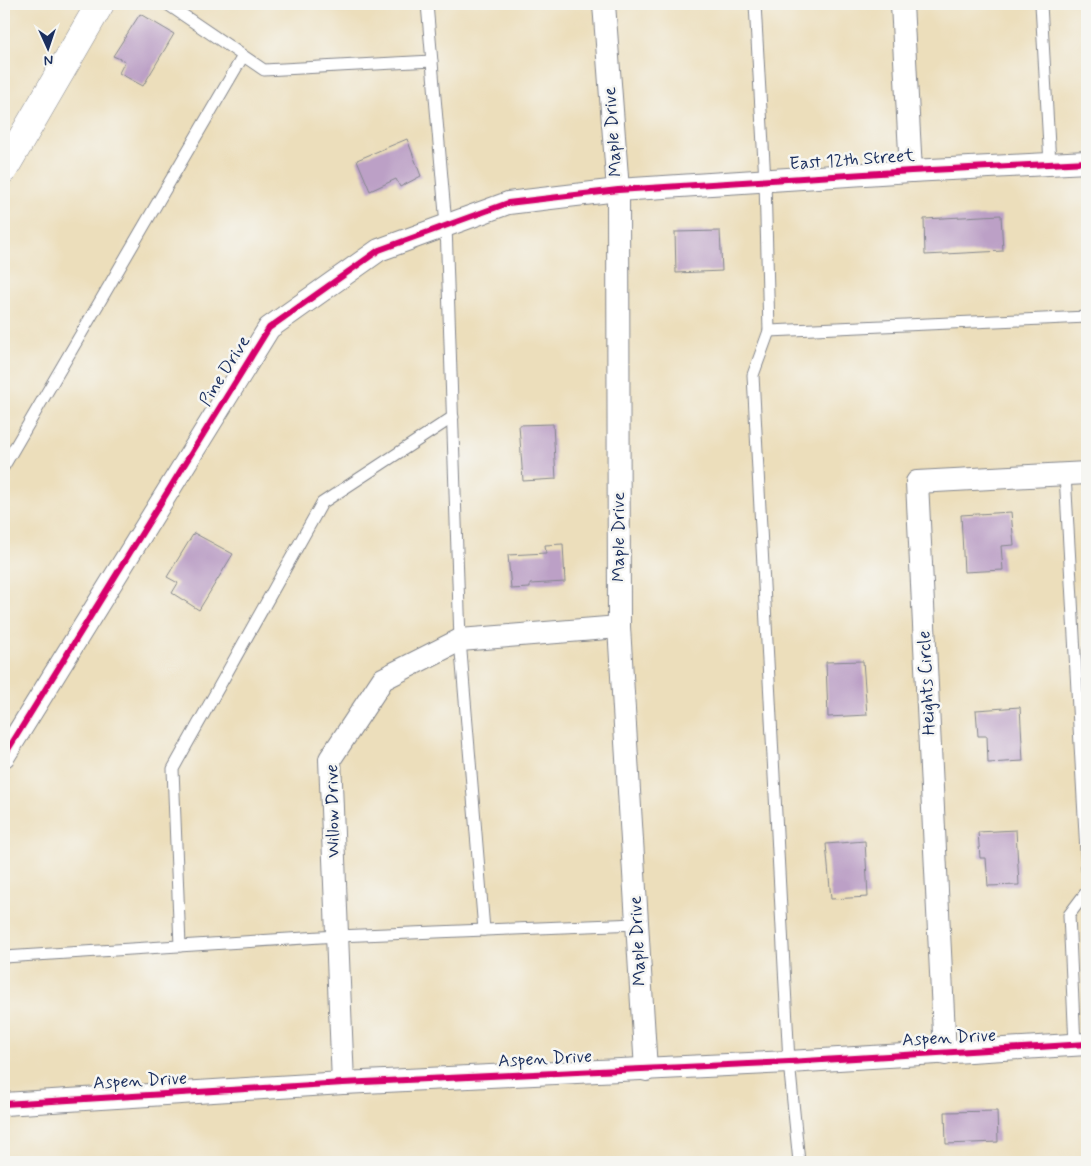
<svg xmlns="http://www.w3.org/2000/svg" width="1091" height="1166" viewBox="0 0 1091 1166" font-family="Mynerve,sans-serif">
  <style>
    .building { fill: #bca0c6 }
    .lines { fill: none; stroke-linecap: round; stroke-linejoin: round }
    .service-casing { stroke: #84868c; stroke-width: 13 }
    .minor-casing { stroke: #84868c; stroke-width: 24 }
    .tertiary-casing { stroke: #84868c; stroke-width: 29 }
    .service { stroke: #fff; stroke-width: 11 }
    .minor { stroke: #fff; stroke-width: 22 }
    .tertiary { stroke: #fff; stroke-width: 28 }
    .cycleway-casing { stroke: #f6f6f2; stroke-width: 9 }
    .cycleway { stroke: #d6006c; stroke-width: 6 }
    .labels { text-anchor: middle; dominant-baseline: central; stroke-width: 5; stroke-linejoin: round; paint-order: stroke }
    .street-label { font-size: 18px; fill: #1b2f5e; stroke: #f6f6f2 }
  </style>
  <rect width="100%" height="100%" fill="#f6f6f2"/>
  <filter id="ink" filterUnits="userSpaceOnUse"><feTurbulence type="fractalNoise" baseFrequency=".02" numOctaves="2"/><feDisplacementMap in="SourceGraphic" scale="10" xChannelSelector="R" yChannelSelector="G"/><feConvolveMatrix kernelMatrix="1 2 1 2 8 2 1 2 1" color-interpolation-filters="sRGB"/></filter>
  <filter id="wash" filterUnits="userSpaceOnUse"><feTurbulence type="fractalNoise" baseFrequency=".0096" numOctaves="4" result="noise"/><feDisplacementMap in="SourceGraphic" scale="20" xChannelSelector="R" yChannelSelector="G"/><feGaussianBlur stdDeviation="1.12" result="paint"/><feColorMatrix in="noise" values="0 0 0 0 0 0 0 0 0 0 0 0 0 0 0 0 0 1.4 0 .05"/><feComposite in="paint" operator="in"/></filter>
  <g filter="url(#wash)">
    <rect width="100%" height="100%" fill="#ecdebb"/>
    <g id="blocks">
      <g class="building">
        <path d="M140,14L174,34L143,86L119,73L125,61L113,56Z"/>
        <path d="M407,139L421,176L400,187L396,179L370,191L357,160Z"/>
        <path d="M1001,215L1003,251L925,255L924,219Z"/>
        <path d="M720,231L722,271L676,273L675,232Z"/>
        <path d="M553,424L556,479L523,481L519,425Z"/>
        <path d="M1011,512L1014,545L1001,546L1003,570L964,572L961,515Z"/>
        <path d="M194,533L233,554L199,610L172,593L178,583L167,577Z"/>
        <path d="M563,544L565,582L530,584V588L511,589L508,555L546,553L545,545Z"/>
        <path d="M863,661L867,715L828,717L826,662Z"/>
        <path d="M1020,707L1023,761L988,763L987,736H978L976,710Z"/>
        <path d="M1016,830L1019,885L988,886L986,858H980L978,832Z"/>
        <path d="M865,841L868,897L831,899L826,844Z"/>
        <path d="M997,1111L998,1142L946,1144L945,1112Z"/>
      </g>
    </g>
  </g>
  <g filter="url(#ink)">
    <use href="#blocks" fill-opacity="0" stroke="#84868c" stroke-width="1"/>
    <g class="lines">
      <defs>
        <g id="service">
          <path d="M167,4L264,70L432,61"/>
          <path d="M427,4L446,225L460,640L484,930"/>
          <path d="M755,4L765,181L769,331L753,375L789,1062L799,1162"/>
          <path d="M1041,4L1050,164"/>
          <path d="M769,331L1087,317"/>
          <path d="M4,466L243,56"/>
          <path d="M1065,474L1087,870"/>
          <path d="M180,946L173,769L322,503L453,417"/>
          <path d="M4,957L337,936L637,924"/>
          <path d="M1075,1045L1069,915L1087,891"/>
        </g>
        <g id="minor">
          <path d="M604,4L618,190L619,627L646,1070"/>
          <path d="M902,4L911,171"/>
          <path d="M4,756L269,328L379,250L508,203L618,190L911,171L1087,162"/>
          <path d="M945,1054L917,482L1087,473"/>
          <path d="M343,1083L330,759L383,679L460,640L619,627"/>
          <path d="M4,1104L343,1083L789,1062L1087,1044"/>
        </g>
        <path id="tertiary" d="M4,169L100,4"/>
      </defs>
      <use href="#service" class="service-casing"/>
      <use href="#minor" class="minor-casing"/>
      <use href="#tertiary" class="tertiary-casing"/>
      <use href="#service" class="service"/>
      <use href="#minor" class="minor"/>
      <use href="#tertiary" class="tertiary"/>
      <defs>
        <g id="cycleway">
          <path d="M4,756L269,328L379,250L508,203L618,190L911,171L1087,162"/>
          <path d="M4,1104L343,1083L789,1062L1087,1044"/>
        </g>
      </defs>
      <use href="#cycleway" class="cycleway-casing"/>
      <use href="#cycleway" class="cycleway"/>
    </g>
  </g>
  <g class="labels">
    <g class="street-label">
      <text transform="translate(613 132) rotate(-94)">Maple Drive</text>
      <text transform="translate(852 160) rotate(-4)">East 12th Street</text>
      <text transform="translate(225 371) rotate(-58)">Pine Drive</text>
      <text transform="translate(619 537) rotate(-90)">Maple Drive</text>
      <text transform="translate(927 683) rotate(-93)">Heights Circle</text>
      <text transform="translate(333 811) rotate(-91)">Willow Drive</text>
      <text transform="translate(638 941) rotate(-93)">Maple Drive</text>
      <text transform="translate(949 1038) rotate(-3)">Aspen Drive</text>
      <text transform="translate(545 1059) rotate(-3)">Aspen Drive</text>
      <text transform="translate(140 1081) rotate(-3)">Aspen Drive</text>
    </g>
  </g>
  <rect width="1091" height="1166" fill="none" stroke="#f6f6f2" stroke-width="20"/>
  <g transform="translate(48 48) rotate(177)" stroke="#f6f6f2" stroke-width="4" paint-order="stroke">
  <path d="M0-4L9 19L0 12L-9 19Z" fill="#1b2f5e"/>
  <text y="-8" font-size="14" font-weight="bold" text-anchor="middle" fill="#1b2f5e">N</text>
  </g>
</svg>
